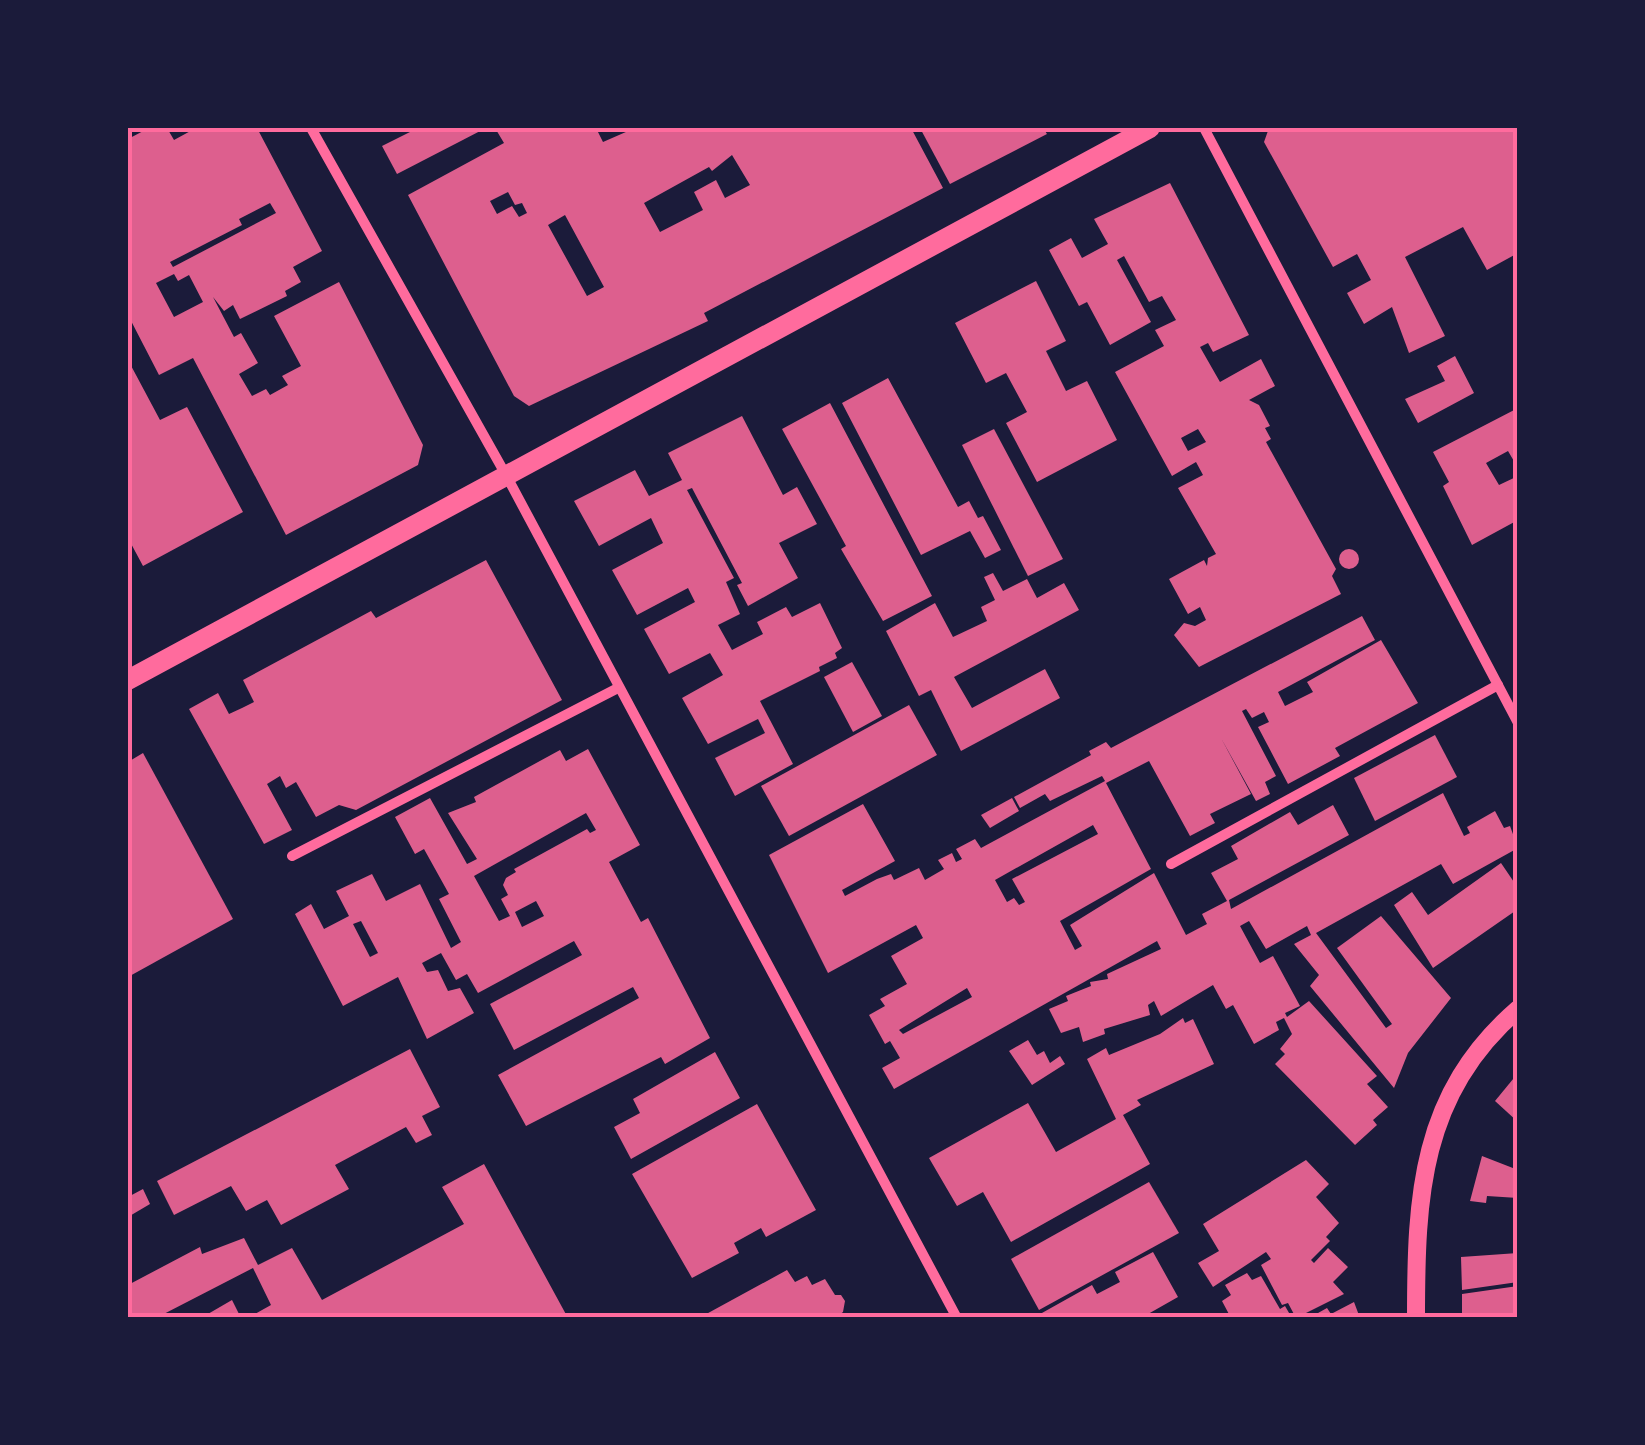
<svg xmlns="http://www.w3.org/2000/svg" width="1645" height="1445" viewBox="0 0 1645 1445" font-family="Jost,sans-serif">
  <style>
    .building { fill: #dd5f8e; fill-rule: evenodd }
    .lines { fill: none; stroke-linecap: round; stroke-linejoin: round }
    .minor { stroke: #ff6b9d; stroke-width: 10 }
    .tertiary { stroke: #ff6b9d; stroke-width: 18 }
    .secondary { stroke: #ff6b9d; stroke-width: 20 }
    .neatline { fill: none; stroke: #ff6b9d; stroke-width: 4 }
  </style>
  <rect width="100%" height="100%" fill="#1b1b3a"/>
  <g class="building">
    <path d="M149,128H167L174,140L196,128H257L322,251L293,267L301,282L285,291L287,296L240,319L233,305L224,311L213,297L234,337L241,333L258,363L239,374L252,396L266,389L270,395L288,385L282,376L301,366L274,316L339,282L423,445L418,465L286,535L193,358L159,375L128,315V139ZM270,203L276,213L173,267L170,262L242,225L239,219ZM174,274L178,281L189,275L203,302L174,317L156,283Z"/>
    <path d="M418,128H486L397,174L382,146Z"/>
    <path d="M495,128H596L603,142L635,128H911L943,188L704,313L708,321L529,406L514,396L408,195L504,143ZM732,155L750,185L725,198L716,180L694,192L703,210L660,232L644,203L709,167L712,171ZM508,192L515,205L522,203L527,213L519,217L512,206L497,214L490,201ZM565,215L604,287L587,296L548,225Z"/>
    <path d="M920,128H1043L1047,134L950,184Z"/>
    <path d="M1269,128H1518V253L1487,270L1463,227L1405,257L1445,336L1409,353L1392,307L1364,324L1347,293L1371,280L1357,254L1333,267L1264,142Z"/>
    <path d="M1170,183L1249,335L1213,352L1208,343L1200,347L1220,382L1261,359L1275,386L1249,400L1259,405L1270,426L1265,428L1271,439L1266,442L1336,569L1332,576L1341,594L1199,667L1174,635L1184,623L1195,626L1206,620L1200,607L1188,614L1169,579L1204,560L1207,566L1208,558L1216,554L1178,488L1203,475L1196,462L1172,476L1115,372L1164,346L1155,330L1176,320L1162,296L1149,302L1124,256L1117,260L1151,322L1110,345L1087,302L1079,306L1049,250L1071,238L1082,258L1108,244L1094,219ZM1198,429L1206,442L1188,451L1181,438Z"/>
    <path d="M1036,281L1066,341L1046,351L1066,391L1087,381L1117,440L1037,482L1006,423L1027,412L1006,373L986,383L955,323Z"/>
    <path d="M1455,356L1474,393L1418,423L1405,399L1445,381L1437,366Z"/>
    <path d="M128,360L160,420L187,407L243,512L143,566L128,538Z"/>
    <path d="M888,378L958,507L969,501L978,518L983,516L1001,550L985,558L970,531L921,555L842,403Z"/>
    <path d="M830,403L932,596L883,621L841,549L846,546L782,429Z"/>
    <path d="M1518,408V468L1508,451L1486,463L1499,485L1518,476V520L1472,545L1443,486L1449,482L1433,452Z"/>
    <path d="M742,416L783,495L797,487L817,524L779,543L798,578L748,606L737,585L742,583L692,488L687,490L734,578L726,582L740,614L718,625L732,650L763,634L757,622L786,607L792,617L820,603L842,648L835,653L837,658L819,667L820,671L760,701L793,764L735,796L715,758L765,733L758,719L708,744L682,698L723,675L710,653L669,674L644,629L695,602L688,588L637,615L612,570L663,543L651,518L599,546L574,501L635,470L649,496L682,480L668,453Z"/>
    <path d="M994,429L1063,559L1028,576L962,445Z"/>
    <circle cx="1349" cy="559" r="10"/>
    <path d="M486,560L562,700L356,810L339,805L316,817L296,782L286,788L280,776L267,784L292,830L264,844L189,709L218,693L229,714L242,708L254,702L243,680L371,611L376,618Z"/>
    <path d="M993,573L1003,591L1027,579L1037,598L1064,583L1079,610L954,677L972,708L1045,669L1060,698L961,751L931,690L919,696L886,631L935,603L953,637L987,621L981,607L995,600L984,577Z"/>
    <path d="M1362,616L1375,640L1278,692L1285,706L1313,692L1307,682L1381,640L1418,703L1335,748L1340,756L1288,784L1258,727L1269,722L1264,712L1252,718L1246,709L1242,711L1276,776L1265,782L1270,794L1256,801L1221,738L1251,794L1210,814L1215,823L1190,836L1149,761L1106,783L1151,869L1060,921L1075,950L1082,946L1070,925L1154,873L1186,935L1207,924L1202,914L1227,901L1211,873L1238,859L1231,846L1290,812L1298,825L1333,805L1349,835L1229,900L1231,909L1443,793L1464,836L1470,833L1467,827L1495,811L1504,828L1510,826L1518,848L1453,884L1441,864L1316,933L1386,1028L1392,1024L1337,948L1381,916L1451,998L1408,1053L1394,1088L1310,986L1319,975L1294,944L1311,935L1307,926L1266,949L1249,921L1240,926L1260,963L1273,956L1300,1006L1285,1013L1287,1017L1309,1001L1377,1076L1367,1084L1388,1107L1373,1120L1377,1125L1355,1145L1275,1064L1285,1054L1280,1049L1292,1034L1284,1018L1276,1022L1279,1030L1254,1044L1233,1005L1226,1009L1213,985L1161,1016L1154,1001L1148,1005L1150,1015L1104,1029L1105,1034L1083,1042L1079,1027L1061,1033L1049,1009L1068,1001L1066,996L1091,986L1090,982L1108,979L1107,974L1161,949L1157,941L894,1089L882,1068L900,1058L890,1041L885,1044L869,1015L885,1006L880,999L907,984L891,956L923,938L916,925L828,973L769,855L863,804L895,861L842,890L845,896L877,879L891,874L894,880L919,868L925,880L944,869L938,860L952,853L956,862L962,859L956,849L975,839L981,848L1105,781L1102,776L1050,801L1045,794L1020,808L1014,797L1091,755L1089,751L1106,742L1111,748ZM1093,825L1098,834L1012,879L1025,902L1019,905L1014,898L1007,902L995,880ZM967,988L972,997L903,1034L899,1030Z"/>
    <path d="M852,662L882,716L853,732L824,677Z"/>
    <path d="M909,705L937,755L789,836L761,786Z"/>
    <path d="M1435,735L1457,777L1375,821L1354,778Z"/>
    <path d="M588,749L640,845L609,862L641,922L648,918L710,1038L665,1064L661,1057L526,1126L498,1075L639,998L633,987L514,1050L490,1004L582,955L574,941L478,993L467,974L456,980L441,953L422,963L427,972L438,970L448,991L460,988L474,1013L427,1039L398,977L343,1006L295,914L311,904L324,929L349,916L336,891L372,874L386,901L420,884L451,948L461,942L439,899L449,894L424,849L415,854L395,817L430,798L467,864L477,859L448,813L476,802L474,797L560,750L566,761ZM586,813L596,830L590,833L587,829L514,869L516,872L506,878L503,885L508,895L501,899L510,916L499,921L474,876ZM536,901L544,916L522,927L515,912ZM361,921L378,953L370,957L353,924Z"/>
    <path d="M143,753L233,919L128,977V762Z"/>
    <path d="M1012,798L1019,811L990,828L981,815Z"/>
    <path d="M1501,863L1518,888V909L1433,968L1394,905L1412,892L1428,915Z"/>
    <path d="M1183,1018L1185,1023L1193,1019L1214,1064L1137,1100L1141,1105L1123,1115L1150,1164L1011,1242L983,1192L957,1206L929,1158L1028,1103L1056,1152L1116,1119L1087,1059L1106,1048L1109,1055L1160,1034Z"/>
    <path d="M1028,1040L1037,1055L1044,1051L1050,1063L1060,1056L1065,1064L1032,1085L1009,1051Z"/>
    <path d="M410,1049L440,1107L422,1116L432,1135L416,1143L406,1127L335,1165L349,1189L281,1225L267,1200L246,1211L231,1186L174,1215L157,1181Z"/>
    <path d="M715,1052L740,1098L631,1159L614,1127L640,1113L633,1099Z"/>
    <path d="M1518,1073V1122L1495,1101Z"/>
    <path d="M757,1104L816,1210L766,1237L761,1228L734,1243L739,1253L692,1278L632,1174Z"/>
    <path d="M1482,1156L1518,1170V1198L1487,1196L1486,1203L1470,1201Z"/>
    <path d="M1306,1160L1329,1184L1316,1197L1339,1223L1326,1237L1330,1241L1311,1260L1314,1263L1328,1248L1348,1267L1333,1282L1344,1294L1296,1318L1288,1303L1282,1305L1261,1265L1271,1259L1266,1252L1213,1287L1198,1263L1219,1251L1203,1224Z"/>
    <path d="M484,1164L568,1318H248L271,1305L253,1268L156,1318H132L128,1309V1285L200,1247L202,1254L244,1238L258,1265L292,1248L322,1300L464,1224L442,1187Z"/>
    <path d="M1149,1182L1179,1233L1039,1310L1011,1259Z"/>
    <path d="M143,1189L150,1204L128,1217V1197Z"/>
    <path d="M1153,1252L1178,1297L1141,1318H1033L1092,1285L1097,1294L1120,1282L1115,1272Z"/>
    <path d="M1518,1253V1282L1462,1290L1461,1257Z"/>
    <path d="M787,1270L795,1282L807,1276L812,1285L825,1279L835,1295H841L845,1301L843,1312L835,1318H699Z"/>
    <path d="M1247,1273L1252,1280L1261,1276L1280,1309L1285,1306L1292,1318H1231L1222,1301L1231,1295L1225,1285Z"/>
    <path d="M1518,1286V1318H1462V1294Z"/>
    <path d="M232,1300L241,1318H201Z"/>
    <path d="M1354,1302L1360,1318H1309L1327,1308L1331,1314Z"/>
  </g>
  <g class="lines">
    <g class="minor">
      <path d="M311,128L506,475L957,1318"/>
      <path d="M1204,128L1518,723"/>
      <path d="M292,856L618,688"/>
      <path d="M1171,864L1498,685"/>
    </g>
    <path class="tertiary" d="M1416,1318C1416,1196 1420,1094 1518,1009"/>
    <path class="secondary" d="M128,680L1150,128"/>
  </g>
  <rect width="1645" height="1445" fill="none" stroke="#1b1b3a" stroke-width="260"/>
  <rect x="130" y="130" width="1385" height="1185" class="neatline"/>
</svg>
